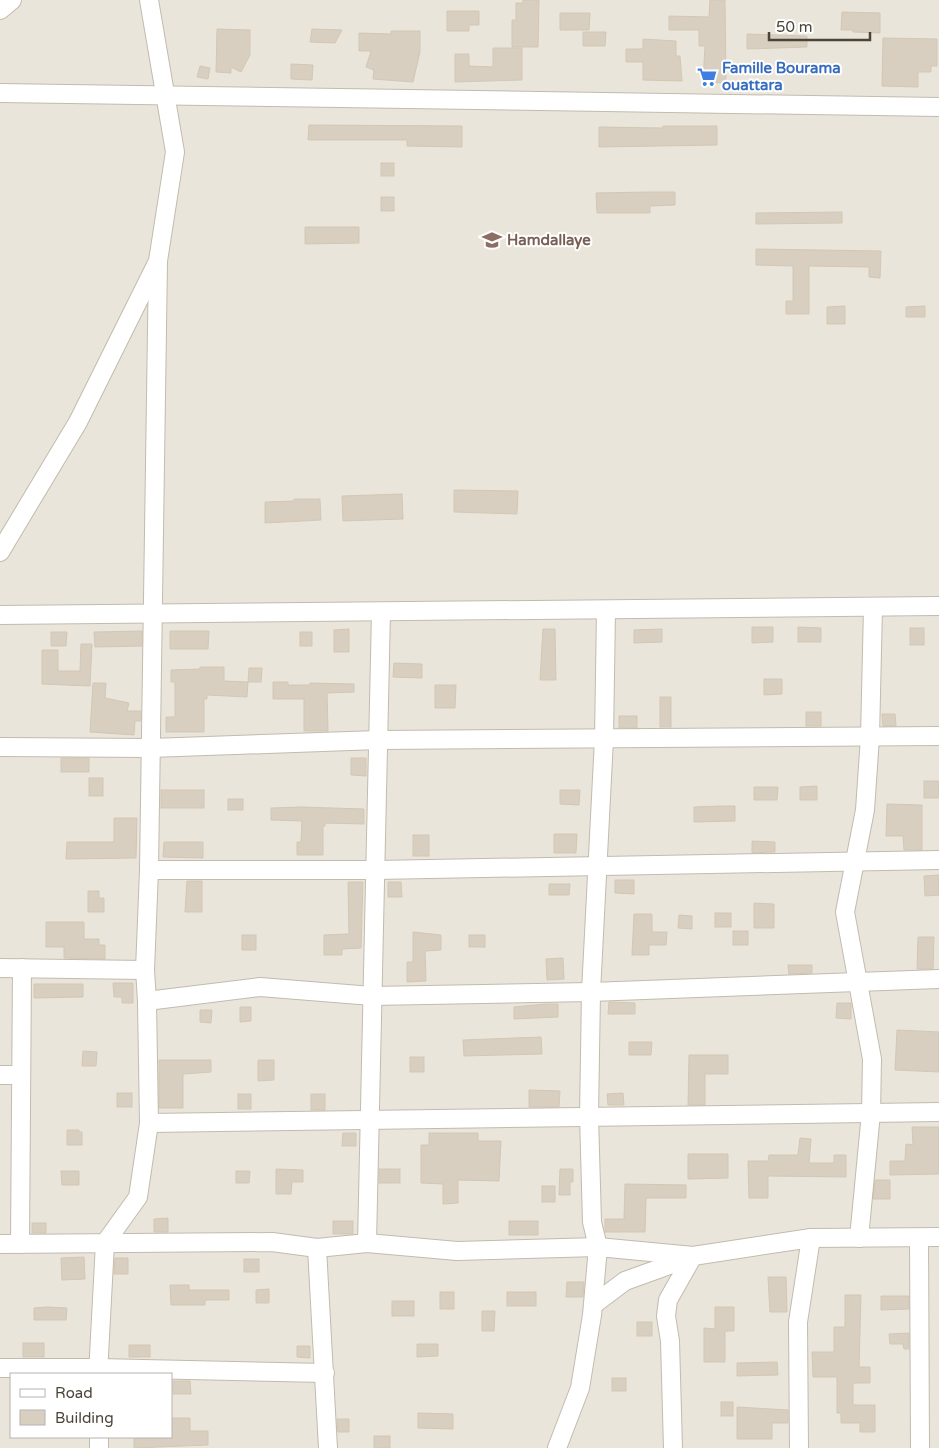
<svg xmlns="http://www.w3.org/2000/svg" width="939" height="1448" viewBox="0 0 939 1448" font-family="'Varela Round',sans-serif">
  <style>
    .residential { fill: #eae5da; fill-rule: evenodd }
    .building { fill: #d8cfc1; stroke: #d3c7b4 }
    .lines { fill: none; stroke-linecap: round; stroke-linejoin: round }
    .minor-casing { stroke: #c2bbae; stroke-width: 20 }
    .minor { stroke: #fff; stroke-width: 18 }
    .labels { text-anchor: middle; dominant-baseline: central; stroke-width: 4; stroke-linejoin: round; paint-order: stroke }
    .shop-label { font-size: 15px; font-weight: bold; fill: #366cbe; stroke: #fff; text-anchor: start }
    .education-label { font-size: 15px; font-weight: bold; fill: #785e54; stroke: #fff; text-anchor: start }
  </style>
  <rect width="100%" height="100%" fill="#f6f3ec"/>
  <path class="residential" d="M0,0H939V1448H0ZM11,1374H171V1437H11Z"/>
  <g class="building">
    <path d="M523,0H539L538,47H512V20H516V3H523Z"/>
    <path d="M710,0H725L726,83L703,82L705,46H699V30H669V16L709,17Z"/>
    <path d="M447,11H479V25H469V31H447Z"/>
    <path d="M842,12L880,13V33L853,32V30H841Z"/>
    <path d="M560,13H590L589,30H560Z"/>
    <path d="M217,29L250,30V55L241,72L231,67V73L216,72Z"/>
    <path d="M312,29L342,30L335,43L310,42Z"/>
    <path d="M391,31H420V52L413,82L373,79L374,70L366,67L371,51H359V33L391,34Z"/>
    <path d="M583,32H606L605,46H583Z"/>
    <path d="M747,34L807,36V47L747,49Z"/>
    <path d="M883,38L937,39V66H931V72H918V87L882,86Z"/>
    <path d="M643,39L676,41V56H680L682,81L643,80V62H626V49H643Z"/>
    <path d="M493,48H522V80L455,82V54H469V66L493,67Z"/>
    <path d="M291,64L313,65L312,80L291,79Z"/>
    <path d="M200,66L210,68L208,79L197,77Z"/>
    <path d="M309,125L462,126V147L407,146V140H308Z"/>
    <path d="M663,126H717V145L599,147V127L663,128Z"/>
    <rect x="381" y="163" width="13" height="13"/>
    <path d="M650,192H675V205L650,206V213H597L596,193Z"/>
    <rect x="381" y="197" width="13" height="14"/>
    <path d="M842,212V223L756,224V213Z"/>
    <path d="M305,227H359V243L305,244Z"/>
    <path d="M756,249L881,251L880,278L869,277V267L809,266V314H786V301H793V266L756,265Z"/>
    <path d="M845,306V324H827V307Z"/>
    <path d="M925,306V317H906V307Z"/>
    <path d="M454,490L518,491L517,514L454,512Z"/>
    <path d="M402,494L403,519L343,521L342,496Z"/>
    <path d="M294,499H320L321,520L265,523V502L294,501Z"/>
    <path d="M752,627H773V642L752,643Z"/>
    <path d="M798,627L821,628V642H798Z"/>
    <rect x="910" y="628" width="14" height="17"/>
    <path d="M349,629V652H334V630Z"/>
    <path d="M543,629H555L556,680H540Z"/>
    <path d="M662,629V642L634,643V630Z"/>
    <path d="M142,631V646L95,647L94,632Z"/>
    <path d="M170,631H209L208,649H170Z"/>
    <path d="M51,632H67L66,646H51Z"/>
    <rect x="300" y="632" width="12" height="14"/>
    <path d="M81,644H92L90,686L42,684V650H58V671H80Z"/>
    <path d="M394,663L422,664V678L393,677Z"/>
    <path d="M200,667H224V681L248,682L247,697L207,695V699H204V732H166V717H175V682H171V670L200,669Z"/>
    <path d="M249,668H262L261,682H248Z"/>
    <path d="M764,679H782V694L764,695Z"/>
    <path d="M273,682H288V685H310V683L354,684V692L327,693L328,731H304V699H273Z"/>
    <path d="M93,683H106L105,698L129,703L127,711H141V721H135L134,735L90,732Z"/>
    <path d="M435,685H456L455,708H435Z"/>
    <rect x="660" y="697" width="11" height="30"/>
    <rect x="806" y="712" width="15" height="14"/>
    <path d="M882,714H895L896,726H883Z"/>
    <rect x="619" y="716" width="18" height="12"/>
    <rect x="61" y="758" width="28" height="14"/>
    <path d="M351,758H366V776L351,775Z"/>
    <rect x="89" y="778" width="14" height="18"/>
    <rect x="924" y="781" width="15" height="17"/>
    <path d="M817,786V800H800V787Z"/>
    <path d="M754,787H778L777,800H754Z"/>
    <rect x="161" y="790" width="43" height="18"/>
    <path d="M560,790H580L579,805L560,804Z"/>
    <rect x="228" y="799" width="15" height="11"/>
    <path d="M887,804L922,805V850H904L903,836H886Z"/>
    <path d="M722,806H735V821L694,822V807Z"/>
    <path d="M302,807L364,809V824L325,823V826H323V855H297V842H301L302,821L271,820V808Z"/>
    <path d="M114,818H137L136,858L66,859L67,842H114Z"/>
    <path d="M554,834H577L576,853H554Z"/>
    <rect x="413" y="835" width="16" height="21"/>
    <path d="M752,841L775,842V852L752,853Z"/>
    <path d="M164,842H203V858L163,857Z"/>
    <path d="M939,875V895L925,896L924,876Z"/>
    <path d="M615,880H634V894L615,893Z"/>
    <path d="M187,881H202V912H185Z"/>
    <path d="M348,882H363L361,948L342,949V955H324V935L349,934Z"/>
    <path d="M388,882H401L402,897H388Z"/>
    <path d="M549,884H570L569,895H549Z"/>
    <path d="M88,891H99V898H104V912H88Z"/>
    <path d="M754,903L774,904V928H754Z"/>
    <rect x="715" y="913" width="16" height="14"/>
    <path d="M634,914H652V932H667L666,945H649V955H632Z"/>
    <path d="M679,915L692,916V929L678,928Z"/>
    <path d="M46,922H84V939H99V945H105V959L64,958V947H46Z"/>
    <rect x="733" y="931" width="15" height="14"/>
    <path d="M413,932L441,935V950L425,951L426,981L407,982V962H413Z"/>
    <rect x="242" y="935" width="14" height="15"/>
    <rect x="469" y="935" width="16" height="12"/>
    <path d="M918,937H934L933,969H917Z"/>
    <path d="M563,958L564,979L547,980L546,959Z"/>
    <path d="M788,965H812V973L789,974Z"/>
    <path d="M113,983H133V1003H122V997H114Z"/>
    <path d="M34,984H83V997L34,998Z"/>
    <path d="M609,1002L635,1003V1014H608Z"/>
    <path d="M837,1003H851V1019L836,1018Z"/>
    <path d="M546,1004H558V1017L514,1019V1007Z"/>
    <path d="M240,1007H251V1021L240,1022Z"/>
    <path d="M200,1010H212L211,1023L200,1022Z"/>
    <path d="M897,1030L939,1032V1072L895,1070Z"/>
    <path d="M541,1037L542,1054L464,1056L463,1040Z"/>
    <path d="M629,1042H652L651,1055H629Z"/>
    <path d="M83,1051L97,1052L96,1066H82Z"/>
    <path d="M689,1055H728V1074H705V1105H688Z"/>
    <rect x="410" y="1057" width="14" height="15"/>
    <path d="M159,1060H211V1072L183,1074V1108H159Z"/>
    <path d="M258,1060H274V1080L258,1081Z"/>
    <path d="M529,1090L560,1091L559,1107H529Z"/>
    <rect x="117" y="1093" width="15" height="14"/>
    <path d="M623,1093L624,1105H608L607,1094Z"/>
    <rect x="238" y="1094" width="13" height="15"/>
    <rect x="311" y="1094" width="14" height="16"/>
    <path d="M912,1127H939V1174L890,1175V1161H905L906,1144L913,1145Z"/>
    <path d="M67,1130H79V1132H82V1145H67Z"/>
    <path d="M343,1133H356V1146H342Z"/>
    <path d="M429,1133H478V1141H501L499,1181L458,1180V1203L443,1204V1184L421,1183V1145H429Z"/>
    <path d="M800,1138L811,1139L809,1163H834V1155H846V1177L768,1176V1198H749L748,1161H768L769,1155H798Z"/>
    <path d="M688,1154H728V1178L688,1179Z"/>
    <path d="M276,1169L303,1170V1182H292L291,1194H276Z"/>
    <rect x="379" y="1169" width="21" height="14"/>
    <path d="M560,1169H573V1182H570V1195H559Z"/>
    <path d="M61,1171H79V1185H62Z"/>
    <path d="M236,1171H250L249,1183H236Z"/>
    <path d="M875,1180H890V1199H873Z"/>
    <path d="M625,1184L686,1185V1198H646L645,1232H605V1219H624Z"/>
    <rect x="542" y="1186" width="13" height="16"/>
    <path d="M168,1218V1232H154V1219Z"/>
    <rect x="333" y="1221" width="20" height="13"/>
    <rect x="509" y="1221" width="29" height="14"/>
    <rect x="32" y="1223" width="14" height="10"/>
    <path d="M84,1257L85,1279L62,1280L61,1258Z"/>
    <path d="M115,1258H128V1274H114Z"/>
    <rect x="244" y="1259" width="15" height="13"/>
    <path d="M768,1277H786L787,1312H770Z"/>
    <path d="M567,1282H584L583,1297H566Z"/>
    <path d="M170,1285H189V1290H229V1300H205V1305H171Z"/>
    <path d="M269,1289V1303H256V1290Z"/>
    <rect x="440" y="1292" width="14" height="17"/>
    <rect x="507" y="1292" width="29" height="14"/>
    <path d="M845,1295H861L859,1367H870V1383H853V1405H875V1432H860V1423H841V1413H837V1377H813L812,1352H834V1327H845Z"/>
    <path d="M881,1296H909V1309L881,1310Z"/>
    <rect x="392" y="1301" width="22" height="15"/>
    <path d="M47,1307L67,1308L66,1320H34V1308Z"/>
    <path d="M715,1307H734V1331H725V1362H704V1328L715,1329Z"/>
    <path d="M482,1311H495L494,1331H482Z"/>
    <rect x="637" y="1322" width="15" height="14"/>
    <path d="M909,1333V1349H904L903,1344H890L889,1334Z"/>
    <rect x="23" y="1343" width="21" height="14"/>
    <path d="M417,1344H438V1356L417,1357Z"/>
    <rect x="129" y="1345" width="21" height="12"/>
    <path d="M297,1346H310V1358L297,1357Z"/>
    <path d="M777,1362L778,1375L737,1376V1363Z"/>
    <rect x="612" y="1378" width="14" height="13"/>
    <path d="M173,1381H190L191,1394H173Z"/>
    <rect x="721" y="1402" width="12" height="14"/>
    <path d="M737,1407L788,1410V1423H772V1439H737Z"/>
    <path d="M418,1413L453,1414V1429L418,1428Z"/>
    <path d="M171,1418H190V1431H208V1445L134,1448V1437H171Z"/>
    <path d="M337,1419H349V1432H338Z"/>
    <rect x="374" y="1436" width="16" height="12"/>
  </g>
  <g class="lines">
    <defs>
      <g id="minor">
        <path d="M0,10L12,0"/>
        <path d="M0,93L939,107"/>
        <path d="M0,552L78,422L158,261L175,152L149,0"/>
        <path d="M0,615L939,606"/>
        <path d="M0,747L151,748L378,740L939,736"/>
        <path d="M149,870H376L939,860"/>
        <path d="M0,968L145,970"/>
        <path d="M147,1001L260,987L372,996L591,992L939,979"/>
        <path d="M0,1075H21"/>
        <path d="M149,1123L939,1112"/>
        <path d="M859,1238L871,1113L872,1059L845,912L865,810L870,737L873,607"/>
        <path d="M919,1238L920,1448"/>
        <path d="M367,1243L381,612"/>
        <path d="M0,1244L272,1242L317,1248L367,1243L457,1251L598,1247L693,1256L811,1238L939,1237"/>
        <path d="M20,1244L22,968"/>
        <path d="M317,1248L328,1448"/>
        <path d="M593,1305L625,1281L686,1259"/>
        <path d="M0,1368H98L325,1373"/>
        <path d="M98,1374L105,1243L138,1197L149,1123L147,1001L145,970L149,870L158,261"/>
        <path d="M99,1437V1448"/>
        <path d="M557,1448L580,1388L592,1315L598,1247L592,1222L589,1116L591,992L604,739L606,610"/>
        <path d="M673,1448L670,1341L666,1316L668,1300L693,1256"/>
        <path d="M799,1448L798,1322L811,1238"/>
      </g>
    </defs>
    <use href="#minor" class="minor-casing"/>
    <use href="#minor" class="minor"/>
  </g>
  <defs>
    <symbol id="supermarket-bare" viewBox="-9 -9 18 18"><path d="M-6-5.5h2.5l.6 2H6L4.5 2H-2.5L-4.4-4H-6ZM-1.5 3.2a1.3 1.3 0 1 0 .1 0ZM3 3.2a1.3 1.3 0 1 0 .1 0Z" fill="#3f7fe0" stroke="#fff" stroke-width="2.5" paint-order="stroke"/></symbol>
    <symbol id="school-bare" viewBox="-9 -9 18 18"><path d="M0-5L7-2L0 1L-7-2ZM-4 1L0 2.5L4 1V4Q0 6-4 4Z" fill="#8d6e63" stroke="#fff" stroke-width="2.5" paint-order="stroke"/></symbol>
  </defs>
  <g fill-rule="evenodd">
    <use href="#supermarket-bare" x="693" y="63" width="28" height="28"/>
    <use href="#school-bare" x="478" y="226" width="28" height="28"/>
  </g>
  <g class="labels">
    <g class="shop-label">
      <text x="722" y="68">Famille Bourama<tspan x="722" dy="17">ouattara</tspan></text>
    </g>
    <g class="education-label">
      <text x="507" y="240">Hamdallaye</text>
    </g>
  </g>
  <rect x="10" y="1373" width="162" height="65" fill="#ffffff" stroke="#b7b4b0"/>
  <rect x="20" y="1389" width="25" height="8" fill="#ffffff" stroke="#b7b4b0"/>
  <text x="55" y="1398" font-size="15" fill="#4b4439">Road</text>
  <rect x="20" y="1410" width="25" height="15" fill="#d8cfc1" stroke="#b7b4b0"/>
  <text x="55" y="1423" font-size="15" fill="#4b4439">Building</text>
  <path d="M769 32v8h101v-8" fill="none" stroke="#4b4439" stroke-width="2.5"/>
  <text x="776" y="32" font-size="15" fill="#4b4439" stroke="#ffffff" stroke-width="4" paint-order="stroke">50 m</text>
</svg>
